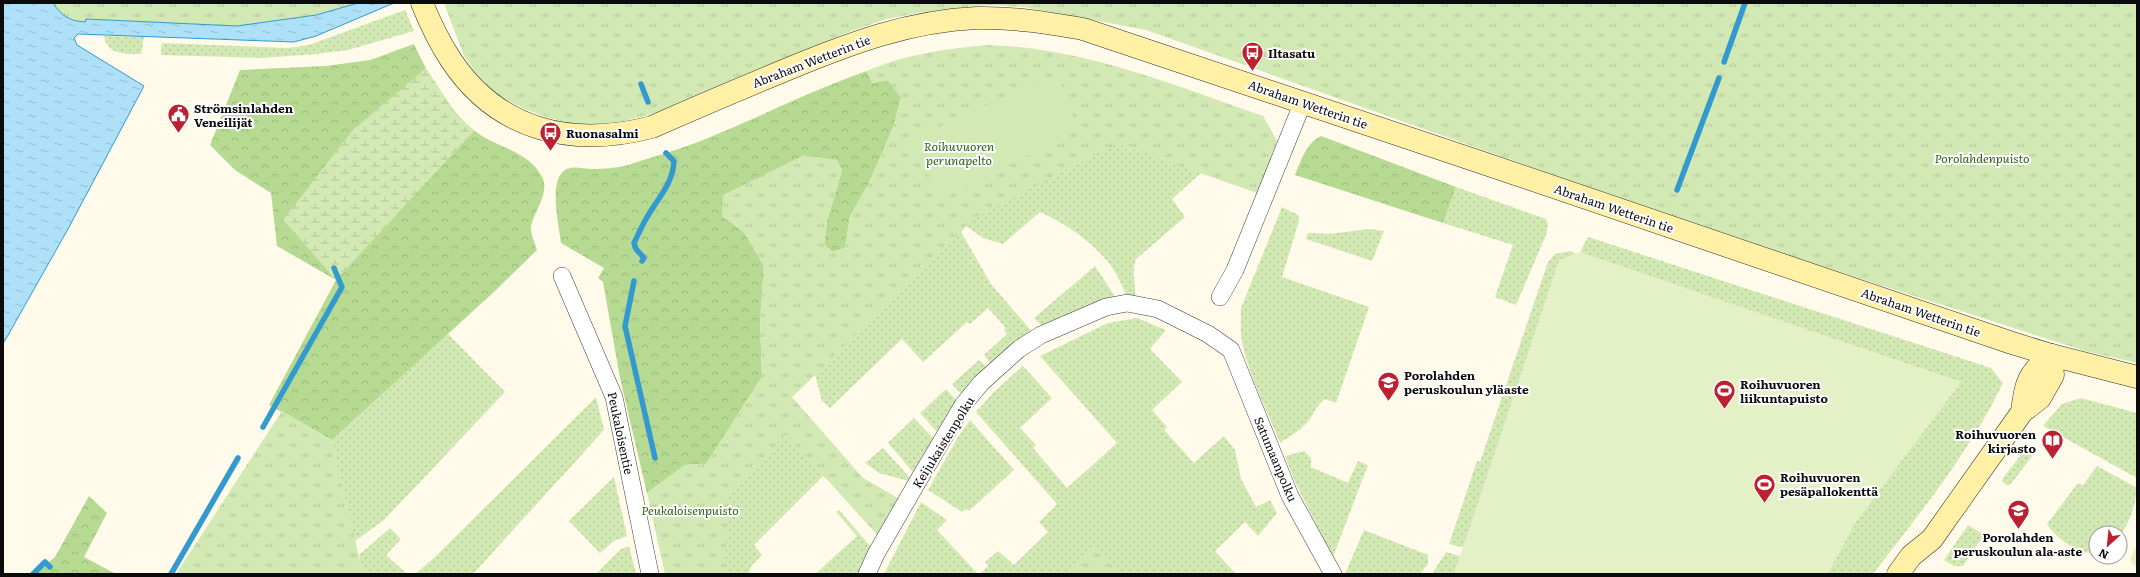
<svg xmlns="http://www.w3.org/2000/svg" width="2140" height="577" viewBox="0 0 2140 577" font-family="Literata,serif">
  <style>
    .grass { fill: url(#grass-dots) }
    .forest { fill: url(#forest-crowns) }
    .wetland { fill: url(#wetland-marsh) }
    .park { fill: url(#park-tufts) }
    .garden { fill: #d2e9b4 }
    .pitch { fill: #e4f0c6 }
    .water { fill: url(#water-ripples); stroke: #339ad0 }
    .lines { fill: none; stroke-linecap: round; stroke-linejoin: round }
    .stream { stroke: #339ad0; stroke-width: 5.5 }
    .street-casing { stroke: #3e3e3e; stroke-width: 18 }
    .secondary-casing { stroke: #2d2d2d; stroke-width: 23 }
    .street { stroke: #fff; stroke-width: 17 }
    .secondary { stroke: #fff0a5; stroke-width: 22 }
    .labels { text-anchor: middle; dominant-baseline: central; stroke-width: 4; stroke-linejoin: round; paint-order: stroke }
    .poi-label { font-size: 12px; font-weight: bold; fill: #0b0b0b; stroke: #fff; text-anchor: start }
    .street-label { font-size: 12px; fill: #0b0b0b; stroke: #fff }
    .park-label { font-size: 12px; font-style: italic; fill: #2e641b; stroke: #fff }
  </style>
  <defs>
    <pattern id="grass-dots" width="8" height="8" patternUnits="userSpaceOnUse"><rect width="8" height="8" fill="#d2e9b4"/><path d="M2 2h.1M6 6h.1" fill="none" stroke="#b3c699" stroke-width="1.8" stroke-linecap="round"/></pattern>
    <pattern id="forest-crowns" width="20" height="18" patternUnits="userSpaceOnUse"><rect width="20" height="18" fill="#b7da93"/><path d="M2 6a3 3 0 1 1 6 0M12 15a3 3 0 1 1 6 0" fill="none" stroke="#9cba7d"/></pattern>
    <pattern id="wetland-marsh" width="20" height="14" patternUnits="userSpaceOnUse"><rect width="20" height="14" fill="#d2e9b4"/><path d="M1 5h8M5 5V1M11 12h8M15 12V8" fill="none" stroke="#b3c699"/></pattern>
    <pattern id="park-tufts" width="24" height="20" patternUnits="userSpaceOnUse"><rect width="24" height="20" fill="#d2e9b4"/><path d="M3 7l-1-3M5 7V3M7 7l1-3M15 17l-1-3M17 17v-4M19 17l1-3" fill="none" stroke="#b3c699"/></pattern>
    <pattern id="water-ripples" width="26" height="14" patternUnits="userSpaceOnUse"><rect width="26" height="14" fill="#aee0f7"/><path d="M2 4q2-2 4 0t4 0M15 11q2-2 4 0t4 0" fill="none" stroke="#94bfd2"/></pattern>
  </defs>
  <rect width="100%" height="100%" fill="#fffaea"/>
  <g class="grass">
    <path d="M405,10L414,31L348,50L316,54L262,58L161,55L162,43L287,48L309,45Z"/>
    <path d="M104,36L144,37L141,54C126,54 107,55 104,36Z"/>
    <path d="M1105,133L1118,144L1201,173L1172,199L1185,217L1136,259C1131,272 1136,284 1135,298H1128C1122,287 1117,273 1109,263C1090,240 1066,224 1040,212L1003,244L983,238L966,226L961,232L991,284L1034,334L992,365L984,355L1007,334L1004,330L1006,328L988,308L970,324L967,322L923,362L902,339L830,408L822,401L815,375L792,397L883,259Z"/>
    <path d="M1456,187L1546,219L1548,225L1546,235L1516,305L1495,297L1513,245L1443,223Z"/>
    <path d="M1282,207L1298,215L1299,221L1282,277L1369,307L1336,403L1325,399C1317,405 1315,411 1310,419C1303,429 1290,436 1280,443C1267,410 1249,376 1242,342C1240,331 1241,319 1241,308Z"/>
    <path d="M1369,229L1384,231L1372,261L1306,239L1308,233L1329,234Z"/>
    <path d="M1588,237L1991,368L2003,383C1969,453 1920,513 1873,574H1804L1917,440L1961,382L1583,254L1580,252Z"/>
    <path d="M1571,251L1575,254L1472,550L1449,544L1477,461L1480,462L1548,262L1555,254Z"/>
    <path d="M1095,266L1116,298L1044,328L1034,318Z"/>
    <path d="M1137,318L1166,330L1150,349L1182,382L1152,410L1167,427L1164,430L1194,463L1224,436L1235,450L1241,479L1256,507L1270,500L1277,513L1258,536L1245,522L1215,551L1236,574H980L988,566L985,562L998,551L1014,565L1048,532L1039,522L1057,504L976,412L994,392L1023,366L1052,398L1020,428L1036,445L1033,448L1067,488L1117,443L1040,356L1108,323Z"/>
    <path d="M448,334L505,392L384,520L355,541L332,440Z"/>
    <path d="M979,360L988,368L964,397L952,384Z"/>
    <path d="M773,386L830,482L823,476L754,545L762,555L751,566L749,574H705L715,476Z"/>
    <path d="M946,389L959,403L937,432L920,413Z"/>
    <path d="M596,397L604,430L473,574H415L434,558Z"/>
    <path d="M2081,398L2137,413V478L2043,426L2062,404Z"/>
    <path d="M914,418L933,438L913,472L888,443Z"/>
    <path d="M970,420L1014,470L969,511L966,509L962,512L928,490L958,437Z"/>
    <path d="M2027,447L2032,449L2033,455L2010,485H2006L2002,481L2003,478Z"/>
    <path d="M883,448L910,478L908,481L879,473L865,463Z"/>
    <path d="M1304,451L1311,458V467L1348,483L1358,461L1368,465L1333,557L1296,484L1285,456Z"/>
    <path d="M2097,466L2137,488C2135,505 2131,521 2120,535V533H2096V553C2081,556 2054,537 2047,524L2078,483L2083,485Z"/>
    <path d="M614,477L627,536L614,541L600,553L569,521Z"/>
    <path d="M921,502L947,520L937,530L978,574H884Z"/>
    <path d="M839,510L873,549L860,574H815L857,536L836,512Z"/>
    <path d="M1968,525L1984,535L1963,566H1954L1944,560Z"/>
    <path d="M390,528L401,539L386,555L407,574H363L359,555Z"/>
    <path d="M1364,530L1428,555V564L1420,574H1345Z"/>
    <path d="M629,546L636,574H596L621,549Z"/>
    <path d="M1446,552L1473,560L1469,574H1432Z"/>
  </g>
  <g class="forest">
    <path d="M414,44C427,73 450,112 475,131C496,148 531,151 543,179C549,194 534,212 531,226C530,233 535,243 537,250L495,291L332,440L269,405L336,280L277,246L271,193L235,170L210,145L240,70L326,66L370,60Z"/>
    <path d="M867,71L872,83L888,80L901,97L894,125L869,183L850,216L845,248L833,252L824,245L827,221L842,170L722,216L744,232L764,266L760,321L762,377L706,464L685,465L647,493L620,378L603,282L598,278L604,268L561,243C559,226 548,181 565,170C574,165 583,169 592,169C603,169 617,168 628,165C655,156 682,149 708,138C762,116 812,90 867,71Z"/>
    <path d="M1321,136L1456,187L1443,223L1295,175C1301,161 1306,143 1321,136Z"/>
    <path d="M89,496L107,513L84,557L116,574H34L55,557Z"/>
  </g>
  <path class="wetland" d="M426,68L456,114L474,131L336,280L283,220L353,130Z"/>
  <g class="park">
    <path d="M53,3H358L316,15L237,26L86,19V22C69,21 62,16 53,3Z"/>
    <path d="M444,3H2137V363L2085,351L1790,256L1556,176L1146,30L1024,7L987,5L924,12L887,19L851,31L674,108L621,122L600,124H571L546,117L522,108L497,95L475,72L464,56Z"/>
    <path d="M987,45C1082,47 1174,85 1263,116L1277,141L1260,194L1117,144L974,218L792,397L863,478L898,498L879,537L786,434L730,494L725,555L726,574H665L647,493L685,465L706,464L762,377L760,321L764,266L744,232L722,216L723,195L804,155L837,160L842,170L827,221L824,245L833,252L845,248L850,216L869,183L894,125L901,97L888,80L872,83L867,71C905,54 946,49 987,45Z"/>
    <path d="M282,411L332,440L363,574H176Z"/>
    <path d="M1095,546L1119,574H1063Z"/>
  </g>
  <path class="garden" d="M1058,74L1078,130L943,198L907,141Z"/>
  <g class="pitch">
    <path d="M1580,252L1961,382L1854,525L1828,574H1454L1559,260Z"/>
    <path d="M2137,546V568L2133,565L2130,558Z"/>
  </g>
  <path class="water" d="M3,3H53C62,16 69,21 85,22L86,19L237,26L316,15L358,3H394L316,36L294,42L78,34L74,38L77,45L144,86L68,229L3,344Z"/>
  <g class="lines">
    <g class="stream">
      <path d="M1724,62L1745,3"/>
      <path d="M641,84L648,102"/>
      <path d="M1677,190L1719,78"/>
      <path d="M642,261L644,258L636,249L634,243C639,233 643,223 649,214C659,197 673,183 674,161L666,153"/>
      <path d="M634,281L625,326L655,458"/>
      <path d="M263,427L342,287L334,268"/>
      <path d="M33,574L45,562L50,567"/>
      <path d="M171,574L238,458"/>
    </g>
    <defs>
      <g id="street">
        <path d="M562,276L614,397L650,574"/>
        <path d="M1220,297L1235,270L1303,102"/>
        <path d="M867,574L876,554L918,481L963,405L981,383L1019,349L1041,335L1106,307L1127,303L1158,309L1208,334L1231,350L1290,496L1333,574"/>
      </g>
      <g id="secondary">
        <path d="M422,3C430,23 439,42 451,60C498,131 572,148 652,127C697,107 742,88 788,69C851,43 909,21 977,18C1013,17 1048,23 1083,29L1480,162L2012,343L2051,355L2137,377"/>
        <path d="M2022,412C2025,383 2028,374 2051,355"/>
        <path d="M1898,574L1911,556L1932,539L2022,412L2040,398L2053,375L2051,355"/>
      </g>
    </defs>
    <use href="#street" class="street-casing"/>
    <use href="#secondary" class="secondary-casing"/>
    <use href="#street" class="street"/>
    <use href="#secondary" class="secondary"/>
  </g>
  <defs>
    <symbol id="bus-pin" viewBox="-11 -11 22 30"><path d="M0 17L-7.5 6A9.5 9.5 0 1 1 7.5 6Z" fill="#bd2131" stroke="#fff"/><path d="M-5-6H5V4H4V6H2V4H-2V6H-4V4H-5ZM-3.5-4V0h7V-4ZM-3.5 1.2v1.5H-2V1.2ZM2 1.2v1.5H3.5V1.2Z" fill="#fff"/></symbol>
    <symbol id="civic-pin" viewBox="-11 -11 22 30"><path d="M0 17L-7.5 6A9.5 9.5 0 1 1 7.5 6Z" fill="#bd2131" stroke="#fff"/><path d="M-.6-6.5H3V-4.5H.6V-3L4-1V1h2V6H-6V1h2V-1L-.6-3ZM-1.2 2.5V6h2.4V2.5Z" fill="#fff"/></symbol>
    <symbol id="school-pin" viewBox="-11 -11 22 30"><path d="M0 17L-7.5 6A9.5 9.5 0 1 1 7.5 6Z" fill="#bd2131" stroke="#fff"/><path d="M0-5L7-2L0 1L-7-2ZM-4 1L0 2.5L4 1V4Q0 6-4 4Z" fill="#fff"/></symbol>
    <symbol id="stadium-pin" viewBox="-11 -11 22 30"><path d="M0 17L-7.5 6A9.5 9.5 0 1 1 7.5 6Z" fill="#bd2131" stroke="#fff"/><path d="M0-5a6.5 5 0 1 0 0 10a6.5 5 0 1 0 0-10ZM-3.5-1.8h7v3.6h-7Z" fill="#fff"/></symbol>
    <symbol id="library-pin" viewBox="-11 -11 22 30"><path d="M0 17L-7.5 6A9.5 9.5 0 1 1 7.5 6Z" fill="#bd2131" stroke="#fff"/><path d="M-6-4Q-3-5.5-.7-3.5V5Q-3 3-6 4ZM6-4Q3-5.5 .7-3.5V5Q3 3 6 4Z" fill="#fff"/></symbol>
  </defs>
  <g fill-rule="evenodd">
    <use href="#bus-pin" x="1240" y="40" width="25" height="34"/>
    <use href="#civic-pin" x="166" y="102" width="25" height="34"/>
    <use href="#bus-pin" x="538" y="120" width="25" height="34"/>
    <use href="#school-pin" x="1376" y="370" width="25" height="34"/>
    <use href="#stadium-pin" x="1712" y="378" width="25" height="34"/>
    <use href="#library-pin" x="2040" y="428" width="25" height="34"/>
    <use href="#stadium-pin" x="1752" y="472" width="25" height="34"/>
    <use href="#school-pin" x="2006" y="498" width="25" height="34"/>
  </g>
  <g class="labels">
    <g class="poi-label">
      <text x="1268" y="53">Iltasatu</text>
      <text x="194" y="108">Strömsinlahden<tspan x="194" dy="14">Veneilijät</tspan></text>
      <text x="566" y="133">Ruonasalmi</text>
      <text x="1404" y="375">Porolahden<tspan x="1404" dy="14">peruskoulun yläaste</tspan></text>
      <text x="1740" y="384">Roihuvuoren<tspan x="1740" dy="14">liikuntapuisto</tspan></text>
      <text x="2036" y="434" text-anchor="end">Roihuvuoren<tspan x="2036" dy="14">kirjasto</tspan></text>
      <text x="1780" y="477">Roihuvuoren<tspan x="1780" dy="14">pesäpallokenttä</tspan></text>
      <text x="2018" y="537" text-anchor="middle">Porolahden<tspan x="2018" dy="14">peruskoulun ala-aste</tspan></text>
    </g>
    <g class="street-label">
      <text transform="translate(811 61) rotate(-21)">Abraham Wetterin tie</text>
      <text transform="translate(1308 104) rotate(19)">Abraham Wetterin tie</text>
      <text transform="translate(1614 208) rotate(19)">Abraham Wetterin tie</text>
      <text transform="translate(1921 312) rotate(19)">Abraham Wetterin tie</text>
      <text transform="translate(621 433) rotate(78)">Peukaloisentie</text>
      <text transform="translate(943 442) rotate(-58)">Keijukaistenpolku</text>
      <text transform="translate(1276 459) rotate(67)">Satumaanpolku</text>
    </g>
    <g class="park-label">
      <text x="959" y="146">Roihuvuoren<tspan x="959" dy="14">perunapelto</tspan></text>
      <text x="1982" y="158">Porolahdenpuisto</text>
      <text x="690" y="510">Peukaloisenpuisto</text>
    </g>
  </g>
  <rect width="2140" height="577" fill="none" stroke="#0b0b0b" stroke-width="8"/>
  <g transform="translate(2108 545) rotate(207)"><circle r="19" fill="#ffffff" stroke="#9d9d9d"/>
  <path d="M0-3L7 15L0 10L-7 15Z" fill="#bd2131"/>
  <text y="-6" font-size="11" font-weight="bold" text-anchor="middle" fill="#0b0b0b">N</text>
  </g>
</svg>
